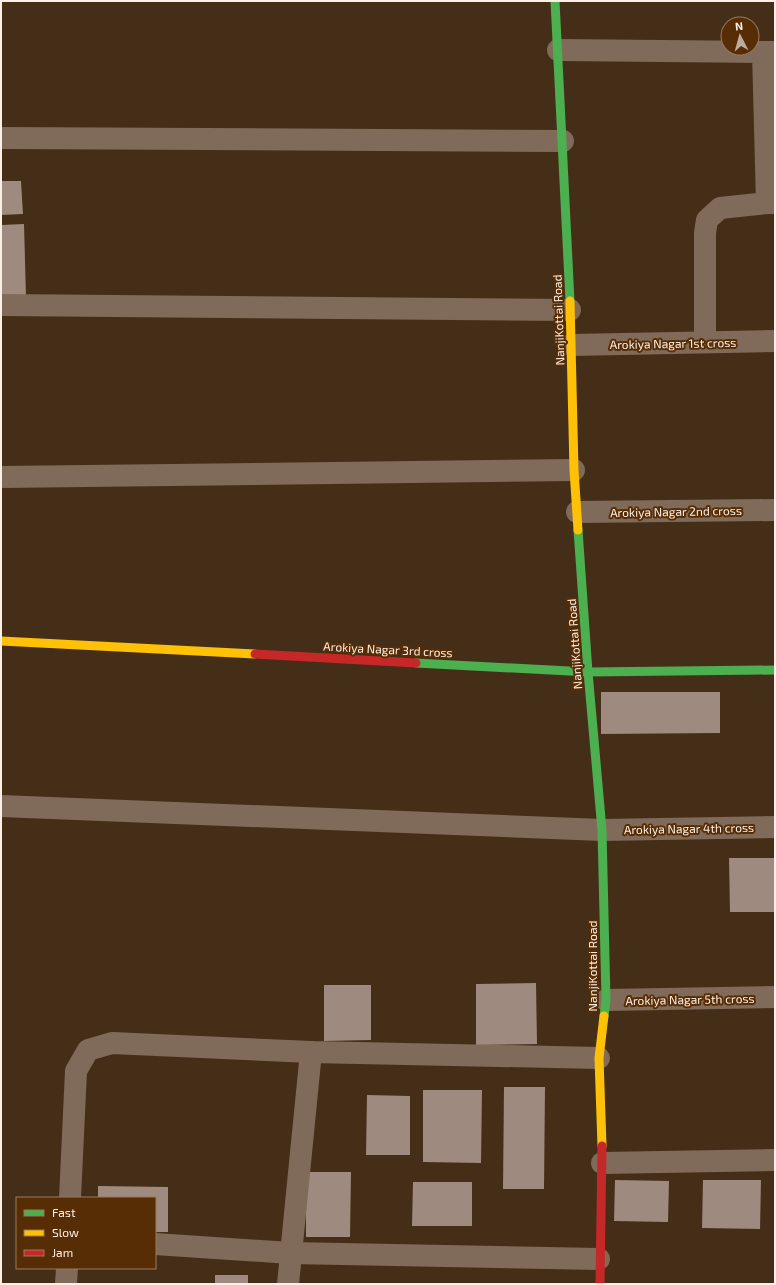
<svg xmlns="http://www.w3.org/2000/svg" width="776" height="1285" viewBox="0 0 776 1285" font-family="'Exo 2',sans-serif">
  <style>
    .building { fill: #9e8a7e }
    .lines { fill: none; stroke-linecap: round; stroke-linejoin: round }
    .street { stroke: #806a59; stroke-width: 22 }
    .fast { stroke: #4caf50; stroke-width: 9 }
    .slow { stroke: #ffc107; stroke-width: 9 }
    .jam { stroke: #c62828; stroke-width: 9 }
    .labels { text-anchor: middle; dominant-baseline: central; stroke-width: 4; stroke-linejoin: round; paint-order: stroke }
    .street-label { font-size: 12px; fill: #fdefe5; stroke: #572d06 }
  </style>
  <rect width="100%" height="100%" fill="#452e18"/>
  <g class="building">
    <path d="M1,181H21L23,214L1,215Z"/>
    <path d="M24,224L26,297H1V225Z"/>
    <path d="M601,692H720V733L601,734Z"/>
    <path d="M729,858H774V912H730Z"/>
    <path d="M536,983L537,1044L476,1045V984Z"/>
    <path d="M324,985H371V1040L324,1041Z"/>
    <path d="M504,1087H545L544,1189H503Z"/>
    <path d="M423,1090H482L481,1163L423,1162Z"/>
    <path d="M367,1095L410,1096V1155H366Z"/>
    <path d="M306,1172H351L350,1237H306Z"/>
    <path d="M615,1180L669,1181L668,1222L614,1221Z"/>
    <path d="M703,1180H761L760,1229L702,1228Z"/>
    <path d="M413,1182H472V1226H412Z"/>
    <path d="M98,1186L168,1187V1232H155V1198H98Z"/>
    <rect x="215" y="1275" width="33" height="9"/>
  </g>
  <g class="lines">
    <g class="street">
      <path d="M558,50L775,52"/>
      <path d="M763,52L767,203"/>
      <path d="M1,138L563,141"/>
      <path d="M1,305L570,310"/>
      <path d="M705,342V233L707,220L720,208L767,203H775"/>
      <path d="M571,345L775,341"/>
      <path d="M1,477L574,470"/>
      <path d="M577,512L775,510"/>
      <path d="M1,806L602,830L775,827"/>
      <path d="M606,1000L775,997"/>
      <path d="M602,1163L775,1160"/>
      <path d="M70,1198L76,1071L88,1050L112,1043L311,1052L599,1058"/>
      <path d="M155,1244L290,1253L599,1259"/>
      <path d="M66,1284L67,1268"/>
      <path d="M288,1284L311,1052"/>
    </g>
    <g class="fast">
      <path d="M555,1L570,301"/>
      <path d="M578,530L588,672L602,830L606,1000L604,1016"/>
      <path d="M416,663L588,672L775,670"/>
    </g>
    <g class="slow">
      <path d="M570,301L574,470L578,530"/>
      <path d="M1,641L255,654"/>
      <path d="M602,1146L599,1058L604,1016"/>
    </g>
    <g class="jam">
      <path d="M255,654L416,663"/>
      <path d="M600,1284L602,1146"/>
    </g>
  </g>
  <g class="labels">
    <g class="street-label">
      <text transform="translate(558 320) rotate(-92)">NanjiKottai Road</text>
      <text transform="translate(673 343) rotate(-1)">Arokiya Nagar 1st cross</text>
      <text transform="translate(676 511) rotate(-1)">Arokiya Nagar 2nd cross</text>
      <text transform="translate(574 644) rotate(-94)">NanjiKottai Road</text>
      <text transform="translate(388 649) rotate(3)">Arokiya Nagar 3rd cross</text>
      <text transform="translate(689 828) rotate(-1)">Arokiya Nagar 4th cross</text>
      <text transform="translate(592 966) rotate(-90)">NanjiKottai Road</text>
      <text transform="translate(690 999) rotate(-1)">Arokiya Nagar 5th cross</text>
    </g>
  </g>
  <rect width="776" height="1285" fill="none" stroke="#fdefe5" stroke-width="4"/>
  <rect x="16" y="1197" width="140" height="72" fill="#572d06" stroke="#997b5f"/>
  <rect x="24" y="1210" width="20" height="6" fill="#4caf50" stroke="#997b5f"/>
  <text x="52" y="1217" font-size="12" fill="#fdefe5">Fast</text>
  <rect x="24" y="1230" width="20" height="6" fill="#ffc107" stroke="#997b5f"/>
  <text x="52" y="1237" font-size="12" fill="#fdefe5">Slow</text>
  <rect x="24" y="1250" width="20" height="6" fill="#c62828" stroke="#997b5f"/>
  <text x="52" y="1257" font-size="12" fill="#fdefe5">Jam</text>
  <g transform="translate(740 36) rotate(354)"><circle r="19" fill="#572d06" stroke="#997b5f"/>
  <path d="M0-3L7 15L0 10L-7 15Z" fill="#bdab9d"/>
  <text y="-6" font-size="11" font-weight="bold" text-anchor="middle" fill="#fdefe5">N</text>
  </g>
</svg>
